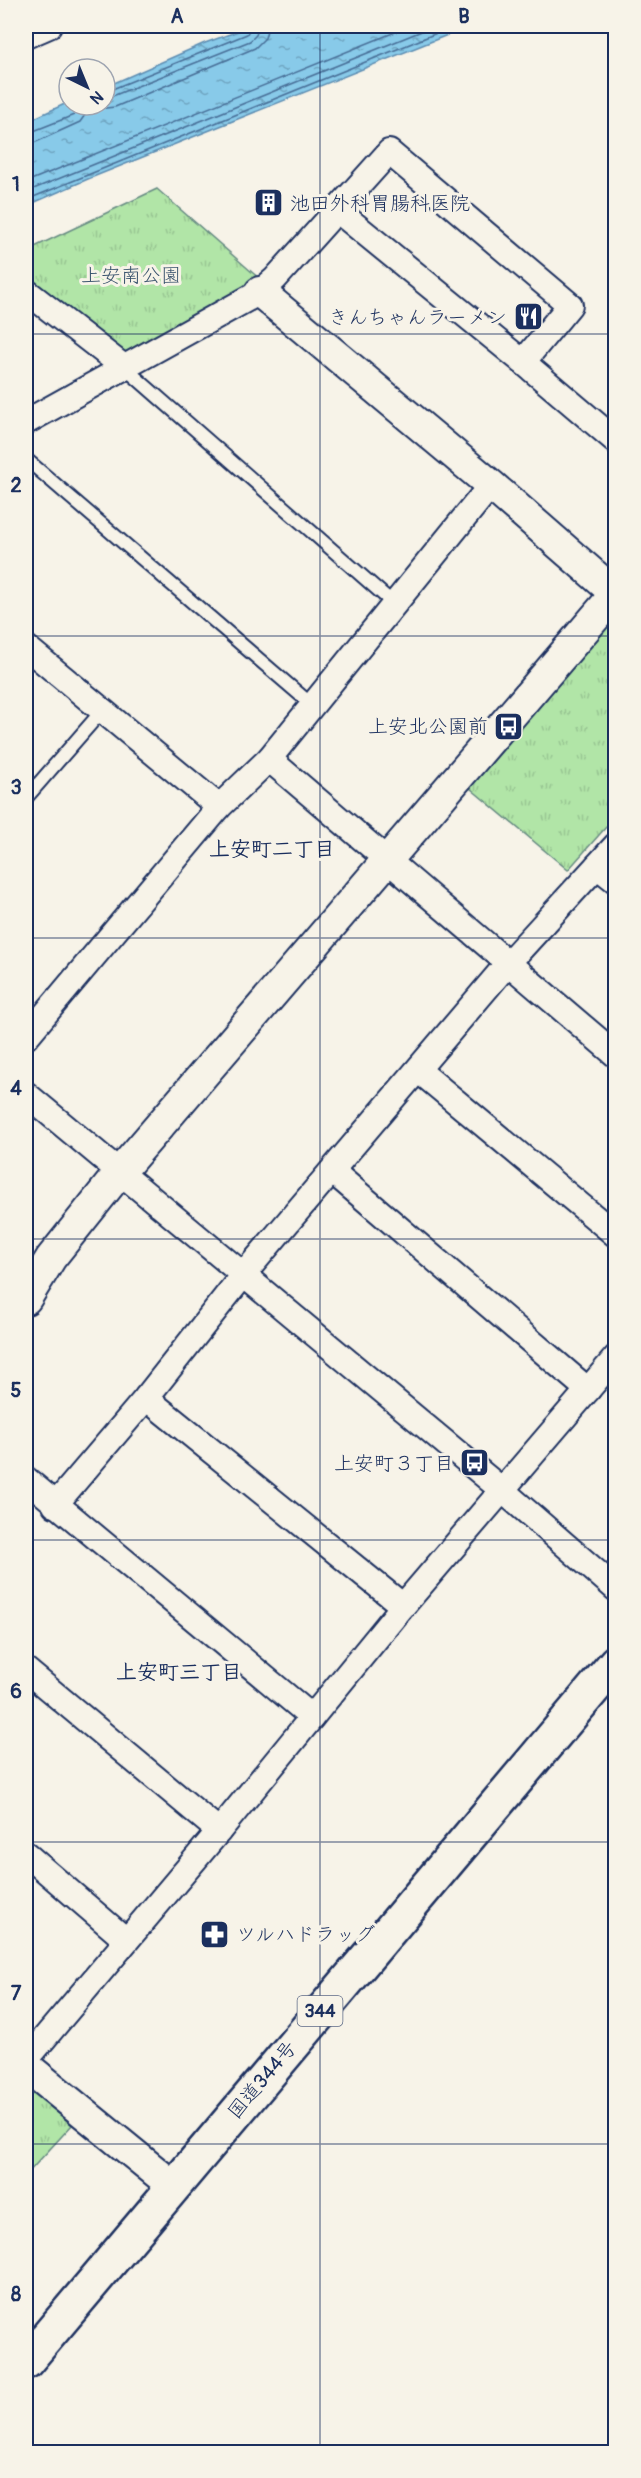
<svg xmlns="http://www.w3.org/2000/svg" width="641" height="2478" viewBox="0 0 641 2478" font-family="Pangolin,'Klee One',sans-serif">
  <style>
    .park { fill: url(#park-tufts); stroke: #668a82; stroke-width: 1.5 }
    .water { fill: url(#water-ripples); stroke: #5c8cb1; stroke-width: 1.5 }
    .lines { fill: none; stroke-linecap: round; stroke-linejoin: round }
    .shore { stroke: #476d96; stroke-width: 1.5 }
    .service-casing { stroke: #1b2f5e; stroke-width: 16 }
    .minor-casing { stroke: #1b2f5e; stroke-width: 28 }
    .tertiary-casing { stroke: #1b2f5e; stroke-width: 34 }
    .trunk-casing { stroke: #1b2f5e; stroke-width: 38 }
    .service { stroke: #f7f3e8; stroke-width: 12 }
    .minor { stroke: #f7f3e8; stroke-width: 24 }
    .tertiary { stroke: #f7f3e8; stroke-width: 30 }
    .trunk { stroke: #f7f3e8; stroke-width: 33 }
    .grid { fill: none; stroke: #1b2f5e; stroke-width: 1.5; stroke-opacity: 0.55 }
    .labels { text-anchor: middle; dominant-baseline: central; stroke-width: 6; stroke-linejoin: round; paint-order: stroke }
    .shield { fill: #f7f3e8; stroke: #5d6a87; stroke-width: 1.5 }
    .shield-label { font-size: 18px; font-weight: bold; fill: #1b2f5e }
    .poi-label { font-size: 20px; fill: #1b2f5e; stroke: #f7f3e8; text-anchor: end }
    .park-label { font-size: 20px; fill: #39536d; stroke: #f7f3e8 }
    .street-label { font-size: 20px; fill: #1b2f5e; stroke: #f7f3e8 }
    .neighbourhood-label { font-size: 21px; font-weight: bold; fill: #1b2f5e; stroke: #f7f3e8 }
    .neatline { fill: none; stroke: #1b2f5e; stroke-width: 2 }
    .grid-label { font-size: 20px; text-anchor: middle; font-weight: bold; fill: #1b2f5e }
  </style>
  <defs>
    <pattern id="park-tufts" width="24" height="20" patternUnits="userSpaceOnUse" patternTransform="scale(1.5)"><rect width="24" height="20" fill="#b1e5a7"/><path d="M3 7l-1-3M5 7V3M7 7l1-3M15 17l-1-3M17 17v-4M19 17l1-3" fill="none" stroke="#98c592"/></pattern>
    <pattern id="water-ripples" width="26" height="14" patternUnits="userSpaceOnUse" patternTransform="scale(1.5)"><rect width="26" height="14" fill="#88cae9"/><path d="M2 4q2-2 4 0t4 0M15 11q2-2 4 0t4 0" fill="none" stroke="#6ea4c0"/></pattern>
  </defs>
  <rect width="100%" height="100%" fill="#f7f3e8"/>
  <filter id="ink" filterUnits="userSpaceOnUse"><feTurbulence type="fractalNoise" baseFrequency=".0167" numOctaves="2"/><feDisplacementMap in="SourceGraphic" scale="12" xChannelSelector="R" yChannelSelector="G"/><feConvolveMatrix kernelMatrix="1 2 1 2 8 2 1 2 1" color-interpolation-filters="sRGB"/></filter>
  <g filter="url(#ink)">
    <g class="park">
      <path d="M157,189L261,280L122,355L26,274V251Z"/>
      <path d="M615,616V817L568,870L465,784Z"/>
      <path d="M26,2085L72,2125L26,2175Z"/>
    </g>
    <path class="water" d="M252,26H470L88,179L26,206V122L69,102V105H105V87L205,43Z"/>
    <g class="lines">
      <g class="shore">
        <path d="M105,92L247,34L251,26"/>
        <path d="M105,99L250,41L256,35L259,26"/>
        <path d="M26,134L74,115L82,105"/>
        <path d="M26,143L36,142L80,122L92,105L106,108L115,107L255,48L265,38L268,26"/>
        <path d="M26,182L410,26"/>
        <path d="M26,192L434,26"/>
        <path d="M26,200L454,26"/>
      </g>
      <defs>
        <g id="service">
          <path d="M125,368L394,604"/>
          <path d="M26,459L312,705"/>
          <path d="M26,798L101,712"/>
        </g>
        <g id="minor">
          <path d="M26,36L49,26"/>
          <path d="M338,211L523,362L616,441"/>
          <path d="M26,291L125,368"/>
          <path d="M26,422L260,292L275,279L389,152L570,305L523,362"/>
          <path d="M26,647L219,807"/>
          <path d="M269,759L616,1055"/>
          <path d="M597,866L616,881"/>
          <path d="M26,1037L219,807L269,759L491,485"/>
          <path d="M418,1070L616,1235"/>
          <path d="M26,1094L502,1490L616,1589"/>
          <path d="M332,1171L588,1390"/>
          <path d="M146,1398L403,1606"/>
          <path d="M26,1479L312,1717"/>
          <path d="M55,1505L146,1398L243,1275L508,963L616,845"/>
          <path d="M26,1670L219,1831"/>
          <path d="M26,1854L126,1940"/>
          <path d="M26,2060L219,1831L403,1606L616,1357"/>
        </g>
        <g id="tertiary">
          <path d="M260,292L491,485L616,594"/>
          <path d="M26,1299L51,1258L119,1173L616,593"/>
          <path d="M26,2066L173,2186"/>
        </g>
        <path id="trunk" d="M26,2362L616,1662"/>
      </defs>
      <use href="#service" class="service-casing"/>
      <use href="#minor" class="minor-casing"/>
      <use href="#tertiary" class="tertiary-casing"/>
      <use href="#trunk" class="trunk-casing"/>
      <use href="#service" class="service"/>
      <use href="#minor" class="minor"/>
      <use href="#tertiary" class="tertiary"/>
      <use href="#trunk" class="trunk"/>
    </g>
  </g>
  <path class="grid" d="M320,26V2452M26,334H616M26,636H616M26,938H616M26,1239H616M26,1540H616M26,1842H616M26,2144H616"/>
  <defs>
    <symbol id="building-square" viewBox="-11 -11 22 22"><rect x="-9" y="-9" width="18" height="18" rx="4" fill="#1b2f5e" stroke="#f7f3e8"/><path d="M-4-6H4V6H1V3H-1V6H-4ZM-2.5-4.3h1.7v1.8h-1.7ZM.8-4.3h1.7v1.8H.8ZM-2.5-1h1.7V.8h-1.7ZM.8-1h1.7V.8H.8Z" fill="#fff"/></symbol>
    <symbol id="restaurant-square" viewBox="-11 -11 22 22"><rect x="-9" y="-9" width="18" height="18" rx="4" fill="#1b2f5e" stroke="#f7f3e8"/><path d="M-5-6h1v4h1v-4h1v4h1v-4h1v5L-1.5 .5V6h-2V.5L-5-1ZM5-6V6H3V1.5H1.5Q1.5-4 5-6Z" fill="#fff"/></symbol>
    <symbol id="bus-square" viewBox="-11 -11 22 22"><rect x="-9" y="-9" width="18" height="18" rx="4" fill="#1b2f5e" stroke="#f7f3e8"/><path d="M-5-6H5V4H4V6H2V4H-2V6H-4V4H-5ZM-3.5-4V0h7V-4ZM-3.5 1.2v1.5H-2V1.2ZM2 1.2v1.5H3.5V1.2Z" fill="#fff"/></symbol>
    <symbol id="pharmacy-square" viewBox="-11 -11 22 22"><rect x="-9" y="-9" width="18" height="18" rx="4" fill="#1b2f5e" stroke="#f7f3e8"/><path d="M-2-6h4v4h4v4h-4v4h-4v-4h-4v-4h4Z" fill="#fff"/></symbol>
  </defs>
  <g fill-rule="evenodd">
    <use href="#building-square" x="252" y="186" width="33" height="33"/>
    <use href="#restaurant-square" x="512" y="300" width="33" height="33"/>
    <use href="#bus-square" x="492" y="710" width="33" height="33"/>
    <use href="#bus-square" x="458" y="1446" width="33" height="33"/>
    <use href="#pharmacy-square" x="198" y="1918" width="33" height="33"/>
  </g>
  <g class="labels">
    <rect class="shield" x="297.5" y="1996" width="45" height="30" rx="4.5"/>
    <g class="shield-label">
      <text x="320" y="2011">344</text>
    </g>
    <g class="poi-label">
      <text x="290" y="203" text-anchor="start">池田外科胃腸科医院</text>
      <text x="507" y="317">きんちゃんラーメン</text>
      <text x="488" y="726">上安北公園前</text>
      <text x="454" y="1463">上安町３丁目</text>
      <text x="236" y="1934" text-anchor="start">ツルハドラッグ</text>
    </g>
    <g class="park-label">
      <text x="131" y="275">上安南公園</text>
    </g>
    <g class="street-label">
      <text transform="translate(262 2080) rotate(-50)">国道344号</text>
    </g>
    <g class="neighbourhood-label">
      <text x="272" y="849">上安町二丁目</text>
      <text x="179" y="1672">上安町三丁目</text>
    </g>
  </g>
  <rect width="641" height="2478" fill="none" stroke="#f7f3e8" stroke-width="66"/>
  <g transform="translate(87 87) rotate(137)"><circle r="28" fill="#f7f3e8" stroke="#9fa5b1" stroke-width="1.5"/>
  <path d="M0-4.5L10 22L0 15L-10 22Z" fill="#1b2f5e"/>
  <text y="-9" font-size="16" font-weight="bold" text-anchor="middle" fill="#1b2f5e">N</text>
  </g>
  <rect x="33" y="33" width="575" height="2412" class="neatline"/>
  <g class="grid-label">
    <text x="177" y="23">A</text>
    <text x="464" y="23">B</text>
    <text x="16" y="191">1</text>
    <text x="16" y="492">2</text>
    <text x="16" y="794">3</text>
    <text x="16" y="1095">4</text>
    <text x="16" y="1397">5</text>
    <text x="16" y="1698">6</text>
    <text x="16" y="2000">7</text>
    <text x="16" y="2301">8</text>
  </g>
</svg>
